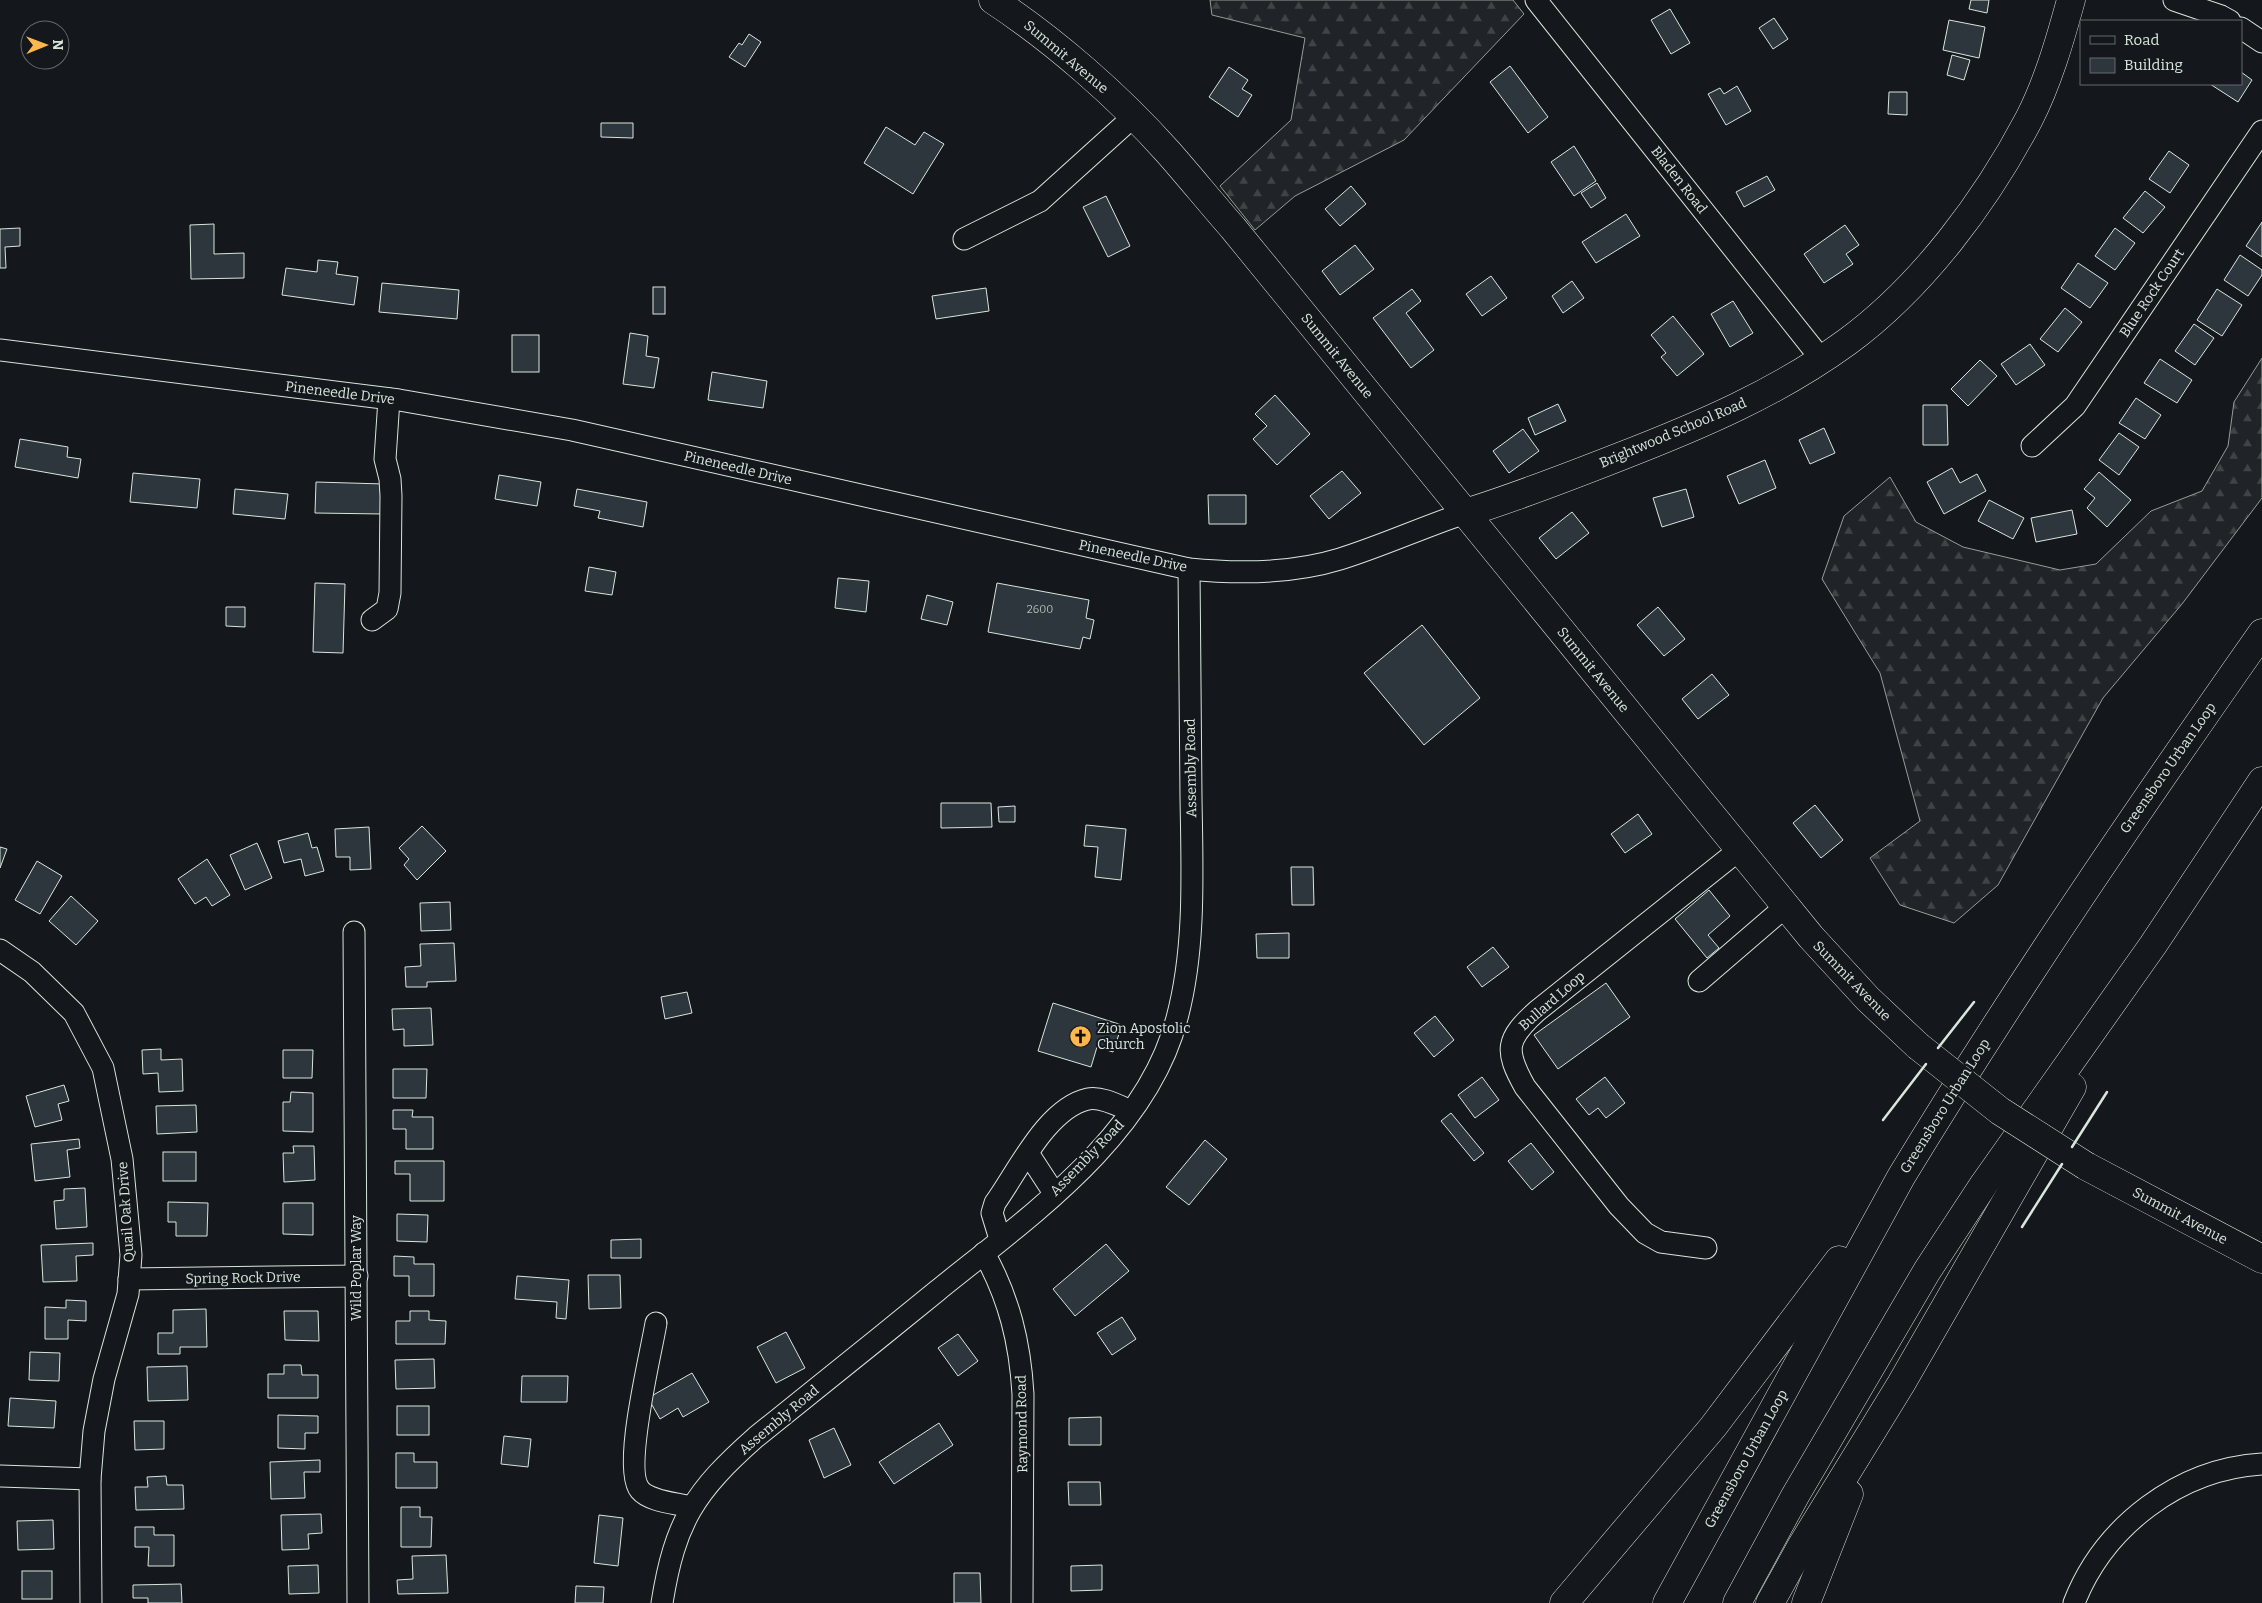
<svg xmlns="http://www.w3.org/2000/svg" width="2262" height="1603" viewBox="0 0 2262 1603" font-family="Bitter,serif">
  <style>
    .forest { fill: url(#forest-firs); stroke: #939e99 }
    .building { fill: #2c363c; stroke: #d8e6dc }
    .lines { fill: none; stroke-linecap: round; stroke-linejoin: round }
    .minor-casing { stroke: #d8e6dc; stroke-width: 23 }
    .major-casing { stroke: #d8e6dc; stroke-width: 29 }
    .highway-casing { stroke: #d8e6dc; stroke-width: 29 }
    .minor { stroke: #14181c; stroke-width: 21 }
    .major { stroke: #14181c; stroke-width: 28 }
    .highway { stroke: #14181c; stroke-width: 28 }
    .major-bridge-casing { stroke: #d8e6dc; stroke-width: 29; stroke-linecap: butt }
    .major-bridge { stroke: #14181c; stroke-width: 28 }
    .wall { stroke: #d8e6dc; stroke-width: 2.5 }
    .labels { text-anchor: middle; dominant-baseline: central; stroke-width: 4; stroke-linejoin: round; paint-order: stroke }
    .number-label { font-size: 11px; fill: #adbab4 }
    .street-label { font-size: 14px; fill: #d8e6dc; stroke: #14181c }
    .poi-label { font-size: 14px; fill: #d8e6dc; stroke: #14181c; text-anchor: start }
  </style>
  <defs>
    <pattern id="forest-firs" width="22" height="20" patternUnits="userSpaceOnUse" patternTransform="scale(1.25)"><rect width="22" height="20" fill="#202428"/><path d="M5 1l3.5 6h-7zM16 11l3.5 6h-7z" fill="#404447"/></pattern>
  </defs>
  <rect width="100%" height="100%" fill="#14181c"/>
  <g class="forest">
    <path d="M1210,0H1513L1524,14L1404,140L1295,196L1255,230L1220,186L1291,120L1305,38L1212,15Z"/>
    <path d="M2262,358V498L2182,604L2103,698L1998,885L1954,923L1900,905L1870,858L1920,821L1880,673L1822,579L1844,516L1890,477L1916,522L1963,547L2060,570L2096,564L2151,511L2202,491L2228,446L2234,402Z"/>
  </g>
  <g class="building">
    <path d="M1971,0H1989L1987,13L1969,9Z"/>
    <path d="M1670,9L1690,43L1671,54L1651,20Z"/>
    <path d="M1774,18L1788,39L1773,49L1759,28Z"/>
    <path d="M1949,20L1985,27L1979,58L1943,50Z"/>
    <path d="M749,34L761,42L745,67L729,57L739,43L742,45Z"/>
    <path d="M1952,55L1970,60L1964,80L1947,75Z"/>
    <path d="M1510,66L1548,117L1528,133L1490,82Z"/>
    <path d="M1229,67L1248,80L1242,89L1252,95L1238,117L1209,97Z"/>
    <path d="M2241,72L2252,80L2238,102L2210,84H2241Z"/>
    <path d="M1737,86L1751,111L1726,125L1708,94L1720,88L1724,94Z"/>
    <path d="M1889,92H1907V115L1888,114Z"/>
    <path d="M601,123H633V138L601,137Z"/>
    <path d="M886,127L915,145L924,132L944,144L913,194L864,163Z"/>
    <path d="M1574,146L1596,181L1574,196L1551,162Z"/>
    <path d="M2169,151L2189,165L2170,193L2149,179Z"/>
    <path d="M1767,176L1775,190L1744,207L1736,192Z"/>
    <path d="M1597,183L1606,198L1591,208L1581,193Z"/>
    <path d="M1351,186L1366,204L1340,226L1325,209Z"/>
    <path d="M2145,191L2165,207L2143,233L2123,218Z"/>
    <path d="M1106,196L1130,246L1108,257L1083,207Z"/>
    <path d="M1626,214L1640,236L1596,263L1582,242Z"/>
    <path d="M2262,222V257L2246,246Z"/>
    <path d="M214,224V254L244,253V278L191,279L190,225Z"/>
    <path d="M1845,225L1859,245L1846,254L1853,264L1824,283L1804,254Z"/>
    <path d="M20,228V246L5,247L6,268H0V229Z"/>
    <path d="M2115,228L2135,243L2115,270L2095,256Z"/>
    <path d="M1355,245L1374,269L1340,295L1322,271Z"/>
    <path d="M2240,255L2262,270V275L2248,296L2224,280Z"/>
    <path d="M318,260L338,262L336,274L358,277L354,305L282,295L286,268L317,272Z"/>
    <path d="M2078,263L2108,283L2090,308L2061,288Z"/>
    <path d="M1491,276L1507,298L1482,316L1466,294Z"/>
    <path d="M1572,281L1584,298L1563,313L1552,296Z"/>
    <path d="M382,283L459,290L457,319L379,312Z"/>
    <rect x="653" y="287" width="12" height="27"/>
    <path d="M986,288L989,311L936,319L932,296Z"/>
    <path d="M1412,289L1421,301L1406,313L1434,350L1411,368L1373,318Z"/>
    <path d="M2217,289L2242,305L2222,336L2197,320Z"/>
    <path d="M1733,301L1753,333L1730,347L1711,314Z"/>
    <path d="M2065,308L2082,322L2058,352L2040,339Z"/>
    <path d="M1673,316L1704,354L1677,376L1661,357L1666,353L1651,335Z"/>
    <path d="M2194,324L2214,338L2195,365L2175,351Z"/>
    <path d="M630,333L648,336L646,356L659,358L654,388L623,384Z"/>
    <rect x="512" y="335" width="27" height="37"/>
    <path d="M2030,344L2045,365L2016,385L2001,364Z"/>
    <path d="M2160,359L2192,380L2177,403L2144,383Z"/>
    <path d="M1980,360L1997,376L1968,406L1951,389Z"/>
    <path d="M712,372L767,381L763,408L708,400Z"/>
    <path d="M1275,395L1310,434L1277,465L1253,439L1267,426L1255,414Z"/>
    <path d="M2136,398L2161,415L2145,439L2119,423Z"/>
    <path d="M1558,404L1566,421L1535,435L1528,418Z"/>
    <path d="M1923,405H1947L1948,445H1923Z"/>
    <path d="M1824,428L1835,453L1810,464L1799,440Z"/>
    <path d="M1523,429L1539,451L1509,473L1493,451Z"/>
    <path d="M2119,433L2139,447L2119,475L2099,460Z"/>
    <path d="M20,439L68,447L67,457L81,459L78,478L15,467Z"/>
    <path d="M1765,460L1776,488L1739,504L1727,476Z"/>
    <path d="M1952,468L1960,483L1977,474L1986,491L1944,514L1927,482Z"/>
    <path d="M1342,471L1361,493L1329,519L1310,496Z"/>
    <path d="M2099,472L2131,500L2107,527L2087,508L2095,498L2084,489Z"/>
    <path d="M133,473L200,479L197,508L130,502Z"/>
    <path d="M499,475L541,482L537,506L495,499Z"/>
    <path d="M316,482L384,484L383,514L315,513Z"/>
    <path d="M235,489L288,494L285,519L233,514Z"/>
    <path d="M577,489L647,502L643,527L598,518L600,511L574,506Z"/>
    <path d="M1686,489L1694,517L1662,527L1653,498Z"/>
    <path d="M1208,495H1246V524H1209Z"/>
    <path d="M1989,500L2024,518L2013,539L1978,521Z"/>
    <path d="M2072,510L2077,534L2036,542L2031,518Z"/>
    <path d="M1572,512L1589,533L1556,559L1539,538Z"/>
    <path d="M589,567L616,572L612,595L585,591Z"/>
    <path d="M838,578L869,581L866,612L835,608Z"/>
    <path d="M315,583L345,584L343,653L313,652Z"/>
    <path d="M997,583L1089,600L1086,618L1094,620L1090,639L1083,637L1080,649L988,632Z"/>
    <path d="M927,595L953,602L947,625L921,619Z"/>
    <path d="M226,607H245V627L226,626Z"/>
    <path d="M1658,607L1685,639L1664,656L1637,625Z"/>
    <path d="M1422,625L1480,698L1424,745L1364,673Z"/>
    <path d="M1712,674L1729,695L1698,719L1682,699Z"/>
    <path d="M941,803H991L992,827L941,828Z"/>
    <path d="M1815,805L1843,840L1821,858L1793,823Z"/>
    <path d="M1015,806V822H999L998,807Z"/>
    <path d="M1638,814L1652,834L1625,853L1611,834Z"/>
    <path d="M1086,825L1126,829L1121,880L1095,877L1098,847L1084,846Z"/>
    <path d="M422,826L446,851L417,880L404,865L409,859L399,848Z"/>
    <path d="M369,827L371,869L350,870V857H336L335,829Z"/>
    <path d="M308,833L312,848L317,847L324,871L305,876L301,859L284,863L278,841Z"/>
    <path d="M257,843L272,878L245,890L230,855Z"/>
    <path d="M0,847L7,849L0,868Z"/>
    <path d="M207,859L230,895L212,906L206,897L195,904L178,879Z"/>
    <path d="M37,861L62,876L40,914L15,900Z"/>
    <path d="M1291,867H1313L1314,905H1292Z"/>
    <path d="M1709,890L1730,916L1708,935L1719,948L1707,958L1675,919Z"/>
    <path d="M71,896L98,921L76,945L49,921Z"/>
    <path d="M450,902L451,930L421,931L420,903Z"/>
    <path d="M1289,933V958H1257L1256,934Z"/>
    <path d="M454,943L456,981L427,982V987H406L405,967L421,966L420,944Z"/>
    <path d="M1493,947L1509,967L1482,987L1467,967Z"/>
    <path d="M1606,983L1630,1017L1558,1069L1534,1035Z"/>
    <path d="M687,992L692,1013L665,1019L661,997Z"/>
    <path d="M1053,1003L1122,1025L1113,1052L1097,1047L1091,1067L1038,1051Z"/>
    <path d="M431,1008L433,1045L404,1046V1029L393,1030L392,1009Z"/>
    <path d="M1435,1016L1454,1040L1434,1057L1414,1033Z"/>
    <path d="M161,1049V1060L182,1059L183,1091L159,1092L158,1073L143,1074L142,1050Z"/>
    <path d="M283,1050H313L312,1078H283Z"/>
    <path d="M393,1069H427L426,1098H393Z"/>
    <path d="M1482,1077L1499,1100L1475,1118L1458,1095Z"/>
    <path d="M1605,1077L1625,1103L1606,1118L1598,1108L1589,1115L1576,1099Z"/>
    <path d="M64,1085L69,1101L58,1104L62,1120L35,1127L26,1096Z"/>
    <path d="M291,1092L313,1093V1132L283,1131V1102H290Z"/>
    <path d="M196,1105L197,1132L157,1134L156,1106Z"/>
    <path d="M393,1110H413L412,1117H433V1149H406V1129H393Z"/>
    <path d="M1451,1113L1484,1153L1474,1161L1441,1121Z"/>
    <path d="M79,1139L80,1148L67,1150L70,1177L35,1181L31,1144Z"/>
    <path d="M1205,1140L1227,1159L1189,1205L1166,1187Z"/>
    <path d="M1531,1143L1554,1172L1532,1190L1508,1161Z"/>
    <path d="M293,1146H314L315,1180L284,1182L283,1153H294Z"/>
    <rect x="163" y="1152" width="33" height="29"/>
    <path d="M395,1161H444V1201H410V1174H395Z"/>
    <path d="M85,1188L87,1227L56,1229L54,1201L64,1200V1189Z"/>
    <path d="M168,1202L208,1203L207,1236H176V1222H168Z"/>
    <path d="M283,1203H313V1235L283,1234Z"/>
    <path d="M397,1214L428,1215L427,1242L397,1241Z"/>
    <path d="M641,1239V1258H611V1240Z"/>
    <path d="M93,1243V1255L76,1256L77,1281L43,1282L41,1245Z"/>
    <path d="M1106,1244L1129,1271L1075,1316L1053,1289Z"/>
    <path d="M394,1256L414,1257V1264H434V1296H409V1276H394Z"/>
    <path d="M588,1275H620L621,1308L589,1309Z"/>
    <path d="M517,1276L569,1280L566,1319L556,1318L557,1302L515,1299Z"/>
    <path d="M66,1300L86,1301V1321L68,1320V1339H45V1307L66,1308Z"/>
    <path d="M206,1309L207,1347H180V1354H158V1333H173V1310Z"/>
    <path d="M284,1311H318L319,1341L285,1340Z"/>
    <path d="M410,1311H429V1320L446,1321L445,1344H396V1321H410Z"/>
    <path d="M1122,1317L1136,1339L1112,1355L1097,1333Z"/>
    <path d="M786,1332L805,1368L776,1383L757,1347Z"/>
    <path d="M958,1334L978,1361L958,1376L938,1348Z"/>
    <path d="M30,1352L60,1353L59,1381L29,1380Z"/>
    <path d="M434,1359L435,1388L396,1389L395,1360Z"/>
    <path d="M284,1365H301L302,1375H318V1398H268V1374H284Z"/>
    <path d="M187,1366L188,1400L148,1401L147,1367Z"/>
    <path d="M692,1373L709,1402L683,1417L678,1408L660,1419L648,1398Z"/>
    <path d="M522,1376H568L567,1402H521Z"/>
    <path d="M10,1398L56,1401L54,1428L8,1426Z"/>
    <rect x="397" y="1406" width="32" height="29"/>
    <path d="M278,1415L318,1416V1433H305V1449L278,1448Z"/>
    <path d="M1101,1417V1445H1069V1418Z"/>
    <path d="M134,1421H164V1449L135,1450Z"/>
    <path d="M939,1423L953,1445L894,1484L879,1462Z"/>
    <path d="M834,1428L851,1465L824,1478L809,1440Z"/>
    <path d="M504,1436L531,1439L528,1467L501,1464Z"/>
    <path d="M396,1453H414V1462H437V1488H396Z"/>
    <path d="M320,1460V1472H304L305,1498L271,1499L270,1462Z"/>
    <path d="M166,1476L167,1485H183L184,1509L136,1510L135,1487H148L147,1477Z"/>
    <path d="M1068,1482H1100L1101,1505H1069Z"/>
    <path d="M401,1507H420V1517H432L431,1547H401Z"/>
    <path d="M321,1514L322,1533L308,1534L309,1549L282,1550L281,1515Z"/>
    <path d="M599,1515L623,1518L618,1566L594,1563Z"/>
    <path d="M53,1520L54,1549L18,1550L17,1521Z"/>
    <path d="M135,1527H154V1535H174V1566H148L149,1547H135Z"/>
    <path d="M446,1555L448,1593L398,1594L397,1580L413,1579L412,1556Z"/>
    <path d="M318,1565L319,1593L289,1594L288,1566Z"/>
    <path d="M1102,1565V1590L1071,1591V1566Z"/>
    <rect x="22" y="1571" width="30" height="28"/>
    <path d="M954,1573H980L981,1603H954Z"/>
    <path d="M181,1584L182,1603H148V1598H133V1585Z"/>
    <path d="M576,1586L604,1587L603,1603H575Z"/>
  </g>
  <g class="lines">
    <defs>
      <g id="minor">
        <path d="M1536,0L1822,360"/>
        <path d="M2174,0L2221,16L2230,21"/>
        <path d="M2241,28L2262,42"/>
        <path d="M964,239L1040,201L1133,117"/>
        <path d="M0,350L399,400L572,430L1189,569C1239,574 1291,574 1340,559C1382,546 1423,527 1465,513"/>
        <path d="M2032,446L2075,406L2262,131"/>
        <path d="M372,620L387,609L390,593L391,496L390,479L385,459L389,399"/>
        <path d="M354,932L358,1603"/>
        <path d="M0,950L32,972L74,1013L103,1068L122,1159L131,1255L128,1294L104,1379L94,1431L90,1479L91,1603"/>
        <path d="M1699,981L1785,907"/>
        <path d="M1028,1153L1054,1193"/>
        <path d="M1000,1239L992,1213L995,1203C1018,1171 1047,1108 1088,1099C1101,1096 1119,1106 1131,1111"/>
        <path d="M1706,1248L1661,1242L1645,1233L1619,1206L1525,1087C1504,1050 1506,1039 1537,1011L1739,850"/>
        <path d="M984,1253C1009,1298 1020,1342 1023,1394L1022,1603"/>
        <path d="M129,1279L357,1276"/>
        <path d="M656,1323C651,1354 622,1469 640,1490C650,1502 677,1503 691,1507"/>
        <path d="M0,1476L90,1479"/>
        <path d="M662,1603C675,1521 695,1491 756,1437C817,1388 877,1340 937,1291C1027,1218 1147,1136 1177,1018C1196,947 1192,869 1191,797C1190,721 1190,645 1189,569"/>
        <path d="M2074,1603C2104,1526 2179,1469 2262,1464"/>
      </g>
      <g id="major">
        <path d="M993,0C1055,41 1118,96 1168,152C1190,177 1211,203 1233,228L1811,937L1868,999L1918,1046"/>
        <path d="M1465,513C1517,497 1568,477 1619,457C1699,426 1777,393 1847,342C1922,287 1986,201 2029,119C2048,82 2060,40 2071,0"/>
        <path d="M2086,1166L2262,1259"/>
      </g>
      <g id="highway">
        <path d="M1564,1603L1713,1427L1839,1260"/>
        <path d="M1667,1603L1901,1177C2014,991 2137,811 2262,633"/>
        <path d="M1737,1603L1795,1496L1927,1271L1984,1184L2153,945L2262,781"/>
        <path d="M1770,1603L1802,1545L1901,1384L2072,1087"/>
        <path d="M1806,1603L1849,1494"/>
      </g>
    </defs>
    <use href="#minor" class="minor-casing"/>
    <use href="#major" class="major-casing"/>
    <use href="#highway" class="highway-casing"/>
    <use href="#minor" class="minor"/>
    <use href="#major" class="major"/>
    <use href="#highway" class="highway"/>
    <defs>
      <path id="major-bridge" d="M1918,1046L2000,1111L2086,1166"/>
    </defs>
    <use href="#major-bridge" class="major-bridge-casing"/>
    <use href="#major-bridge" class="major-bridge"/>
    <g class="wall">
      <path d="M1938,1048L1974,1002"/>
      <path d="M1883,1120L1926,1064"/>
      <path d="M2072,1147L2107,1092"/>
      <path d="M2022,1227L2062,1164"/>
    </g>
  </g>
  <defs>
    <symbol id="church-disc" viewBox="-11 -11 22 22"><circle r="9.5" fill="#ffb74d" stroke="#14181c"/><path d="M-1.2-6h2.4v3.5h3.3v2.4h-3.3V6h-2.4V-.1h-3.3v-2.4h3.3Z" fill="#111"/></symbol>
  </defs>
  <g fill-rule="evenodd">
    <use href="#church-disc" x="1068" y="1024" width="25" height="25"/>
  </g>
  <g class="labels">
    <g class="number-label">
      <text x="1040" y="609">2600</text>
    </g>
    <g class="street-label">
      <text transform="translate(1066 57) rotate(40)">Summit Avenue</text>
      <text transform="translate(1679 180) rotate(52)">Bladen Road</text>
      <text transform="translate(2152 293) rotate(-56)">Blue Rock Court</text>
      <text transform="translate(1337 356) rotate(51)">Summit Avenue</text>
      <text transform="translate(340 393) rotate(7)">Pineneedle Drive</text>
      <text transform="translate(1673 433) rotate(-23)">Brightwood School Road</text>
      <text transform="translate(738 468) rotate(13)">Pineneedle Drive</text>
      <text transform="translate(1133 556) rotate(12)">Pineneedle Drive</text>
      <text transform="translate(1593 670) rotate(51)">Summit Avenue</text>
      <text transform="translate(1191 768) rotate(-91)">Assembly Road</text>
      <text transform="translate(2168 768) rotate(-55)">Greensboro Urban Loop</text>
      <text transform="translate(1852 981) rotate(46)">Summit Avenue</text>
      <text transform="translate(1552 1001) rotate(-41)">Bullard Loop</text>
      <text transform="translate(1945 1106) rotate(-58)">Greensboro Urban Loop</text>
      <text transform="translate(1087 1158) rotate(-46)">Assembly Road</text>
      <text transform="translate(126 1212) rotate(-94)">Quail Oak Drive</text>
      <text transform="translate(2180 1216) rotate(28)">Summit Avenue</text>
      <text transform="translate(356 1268) rotate(-90)">Wild Poplar Way</text>
      <text transform="translate(243 1278) rotate(-1)">Spring Rock Drive</text>
      <text transform="translate(779 1420) rotate(-40)">Assembly Road</text>
      <text transform="translate(1022 1424) rotate(-91)">Raymond Road</text>
      <text transform="translate(1746 1459) rotate(-61)">Greensboro Urban Loop</text>
    </g>
    <g class="poi-label">
      <text x="1097" y="1028">Zion Apostolic<tspan x="1097" dy="16">Church</tspan></text>
    </g>
  </g>
  <rect x="2080" y="20" width="162" height="65" fill="#14181c" stroke="#626a69"/>
  <rect x="2090" y="36" width="25" height="8" fill="#14181c" stroke="#626a69"/>
  <text x="2124" y="45" font-size="15" fill="#d8e6dc">Road</text>
  <rect x="2090" y="58" width="25" height="15" fill="#2c363c" stroke="#626a69"/>
  <text x="2124" y="70" font-size="15" fill="#d8e6dc">Building</text>
  <g transform="translate(45 45) rotate(89)"><circle r="24" fill="#14181c" stroke="#626a69"/>
  <path d="M0-4L9 19L0 12L-9 19Z" fill="#ffb74d"/>
  <text y="-8" font-size="14" font-weight="bold" text-anchor="middle" fill="#d8e6dc">N</text>
  </g>
</svg>
